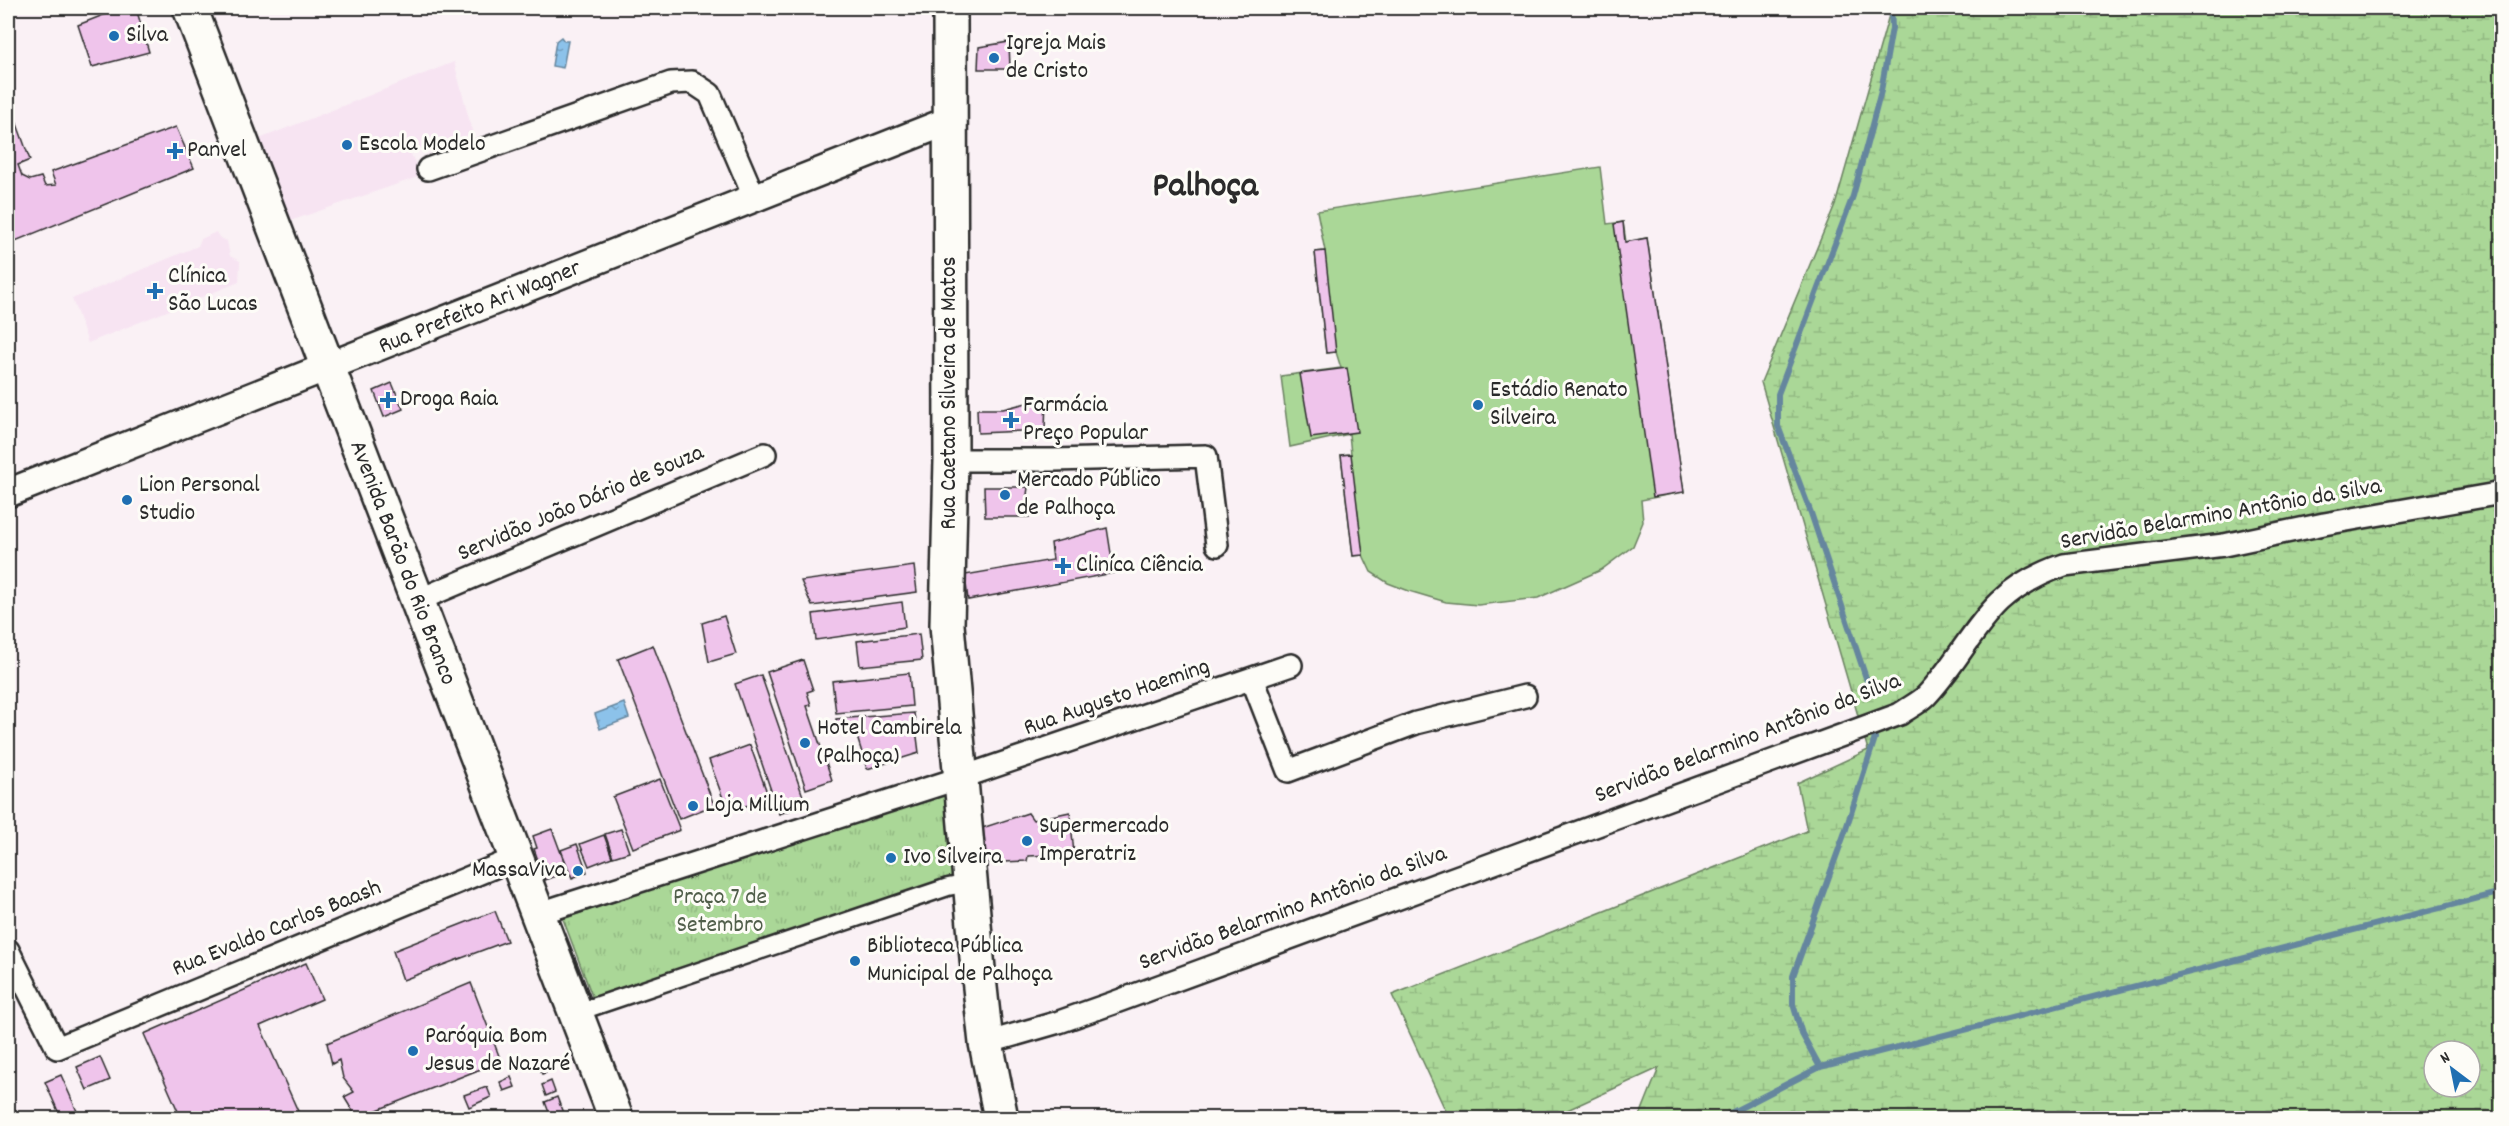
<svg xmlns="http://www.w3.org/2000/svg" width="2509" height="1126" viewBox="0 0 2509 1126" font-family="Dekko,sans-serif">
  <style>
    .built { fill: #f7e4f2 }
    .wetland { fill: url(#wetland-marsh); stroke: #6a8161; stroke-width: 1.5; fill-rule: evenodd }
    .park { fill: url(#park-tufts); stroke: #6a8161; stroke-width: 1.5 }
    .garden { fill: #aad797; stroke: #6a8161; stroke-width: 1.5 }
    .water { fill: url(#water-ripples); stroke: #65869e; stroke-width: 1.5 }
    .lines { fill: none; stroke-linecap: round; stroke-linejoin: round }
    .stream { stroke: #65869e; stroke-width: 6 }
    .building { fill: #efc4eb; stroke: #2b2b2b; stroke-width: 1.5 }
    .pedestrian-casing { stroke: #2b2b2b; stroke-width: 21 }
    .minor-casing { stroke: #2b2b2b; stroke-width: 26 }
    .tertiary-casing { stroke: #2b2b2b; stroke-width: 32 }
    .primary-casing { stroke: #2b2b2b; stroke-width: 38 }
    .pedestrian { stroke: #fdfcf7; stroke-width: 16 }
    .minor { stroke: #fdfcf7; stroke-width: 21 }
    .tertiary { stroke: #fdfcf7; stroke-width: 27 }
    .primary { stroke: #fdfcf7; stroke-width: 33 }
    .poi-dot { fill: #1f6fb2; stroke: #fdfcf7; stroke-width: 2 }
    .labels { text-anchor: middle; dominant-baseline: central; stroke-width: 6; stroke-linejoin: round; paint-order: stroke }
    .poi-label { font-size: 24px; fill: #2b2b2b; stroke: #fdfcf7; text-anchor: start }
    .street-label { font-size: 24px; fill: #2b2b2b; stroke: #fdfcf7 }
    .park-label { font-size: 24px; fill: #515f4b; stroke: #fdfcf7 }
    .town-label { font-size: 36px; font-weight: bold; fill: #2b2b2b; stroke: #fdfcf7 }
  </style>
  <defs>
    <pattern id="wetland-marsh" width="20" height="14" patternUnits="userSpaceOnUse" patternTransform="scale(1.5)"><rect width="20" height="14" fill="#aad797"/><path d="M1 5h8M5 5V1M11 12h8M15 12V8" fill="none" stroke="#92b982"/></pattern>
    <pattern id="park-tufts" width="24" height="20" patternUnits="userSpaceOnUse" patternTransform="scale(1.5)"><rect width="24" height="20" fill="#aad797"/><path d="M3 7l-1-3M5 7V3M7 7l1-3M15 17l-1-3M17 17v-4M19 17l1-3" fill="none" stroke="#92b982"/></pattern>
    <pattern id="water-ripples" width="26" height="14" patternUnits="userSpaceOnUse" patternTransform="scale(1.5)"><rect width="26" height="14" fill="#8cc2ea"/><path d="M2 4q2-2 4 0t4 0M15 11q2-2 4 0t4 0" fill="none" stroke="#739ebe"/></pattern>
  </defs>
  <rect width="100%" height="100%" fill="#faf1f5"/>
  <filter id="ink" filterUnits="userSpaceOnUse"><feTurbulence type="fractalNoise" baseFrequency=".0167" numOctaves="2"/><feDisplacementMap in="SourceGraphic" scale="12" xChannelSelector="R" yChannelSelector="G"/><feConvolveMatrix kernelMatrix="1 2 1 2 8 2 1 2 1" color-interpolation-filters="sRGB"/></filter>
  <g filter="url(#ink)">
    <g class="built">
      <path d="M454,62L473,134L410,152L421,176L290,221L259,139Z"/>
      <path d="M216,232L219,237L227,241L230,256L240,261L239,282L88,343L72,299L198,246L201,239Z"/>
    </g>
    <path class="wetland" d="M1891,8H2501V1118H1639L1659,1068L1550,1118H1449L1392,995L1807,831L1797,783L1868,750L1761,382L1836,202ZM2434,1051H2470V1087H2434Z"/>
    <path class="park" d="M943,790L952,795L960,871L950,880L594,1001L563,919Z"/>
    <path class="garden" d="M1600,167L1607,224L1623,222L1626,242L1647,238L1684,492L1641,500L1643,522L1633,546L1601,570L1538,598L1478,605L1446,602L1409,591L1388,583L1371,572L1363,555L1353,556L1341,455L1351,454L1349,434L1290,447L1281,376L1341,368L1336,352L1326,353L1315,252L1325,251L1317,211Z"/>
    <g class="water">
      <path d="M561,37L564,41H568L563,68L552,66L556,41Z"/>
      <path d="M624,703L629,718L600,729L595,714Z"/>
    </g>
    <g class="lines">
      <g class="stream">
        <path d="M1871,693L1811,513L1778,426V394L1853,196L1881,91L1892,28L1891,8"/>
        <path d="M1820,1067L1802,1034L1793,1004V976L1845,832L1875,738"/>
        <path d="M1721,1118L1820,1067L2502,892"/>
      </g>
    </g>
    <g class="building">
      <path d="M121,8H136L149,52L92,67L78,25Z"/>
      <path d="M1009,42L1010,69H978L979,47Z"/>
      <path d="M8,99L30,160L18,165L22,176L30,180L41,177L45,186L56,185L51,172L176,127L194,168L8,244Z"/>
      <path d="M1623,222L1625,242L1647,238L1684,492L1653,497L1614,224Z"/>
      <path d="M1325,251L1336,352L1326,353L1315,252Z"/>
      <path d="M1347,368L1357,432L1311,438L1300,374Z"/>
      <path d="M392,383L403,409L384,417L374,391Z"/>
      <path d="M1046,398L1045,430L978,433L977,409H1003Z"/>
      <path d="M1351,454L1363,555L1353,556L1341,455Z"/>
      <path d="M984,487H1028L1026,503L1029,517H985Z"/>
      <path d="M1107,528L1114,573L968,600L965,575L1053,560L1051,543Z"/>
      <path d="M914,566L917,592L812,606L801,581Z"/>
      <path d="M902,602L905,627L816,640L813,614Z"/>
      <path d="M724,616L736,654L709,662L702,623Z"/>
      <path d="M919,634L922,660L860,666L857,641Z"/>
      <path d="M653,645L714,805L679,819L618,659Z"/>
      <path d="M803,660L813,690L807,692L811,705L807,706L832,780L806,789L767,672Z"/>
      <path d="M909,673L912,706L836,713L832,681Z"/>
      <path d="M761,675L806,805L779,814L735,684Z"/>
      <path d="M914,713L919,753L867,769L854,727L838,731L836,719Z"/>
      <path d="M750,745L769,798L728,812L709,760Z"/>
      <path d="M660,779L680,830L633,848L613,797Z"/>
      <path d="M1070,812L1074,854L1028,856L1027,861L983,863L979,829L1028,813L1033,820Z"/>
      <path d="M552,829L568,872L545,880L534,849L537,848L533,836Z"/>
      <path d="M621,829L629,852L613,857L605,834Z"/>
      <path d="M604,835L612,857L589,866L580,844Z"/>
      <path d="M577,844L587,872L572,878L561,850Z"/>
      <path d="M495,911L507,941L403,980L393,951Z"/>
      <path d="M560,919L592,1001L587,1003L556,921Z"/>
      <path d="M306,963L322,999L260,1026L301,1118H181L144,1034Z"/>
      <path d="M471,983L501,1061L357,1118L344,1097L354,1092L343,1078L339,1060L332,1064L327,1043Z"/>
      <path d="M100,1057L110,1080L87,1090L77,1067Z"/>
      <path d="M548,1064L551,1071L542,1074L539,1067Z"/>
      <path d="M61,1075L80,1118H61L45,1082Z"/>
      <path d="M511,1077L515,1087L504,1091L500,1082Z"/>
      <path d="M551,1081L555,1092L546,1096L542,1085Z"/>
      <path d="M487,1087L491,1097L469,1107L464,1095Z"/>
      <path d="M557,1097L564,1116L551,1118L545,1102Z"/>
    </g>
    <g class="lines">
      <defs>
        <path id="pedestrian" d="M575,1013L948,887L969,883"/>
        <g id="minor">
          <path d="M428,169L671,83L692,82L710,94L755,199"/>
          <path d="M951,460H1054L1206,456L1217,545"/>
          <path d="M416,601L765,454"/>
          <path d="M1252,679L1288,771L1416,723L1525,696"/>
          <path d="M537,914L960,778L1291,665"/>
          <path d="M8,950L57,1048L516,858"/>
          <path d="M986,1043L1059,1022L1113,1003L1900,714C1908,708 1919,703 1926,696C1954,667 1972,629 2000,602C2018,585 2041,573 2064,565L2224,545L2324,524L2502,493"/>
        </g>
        <path id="tertiary" d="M8,493L951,120"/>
        <g id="primary">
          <path d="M190,8L616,1118"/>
          <path d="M950,8L951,460L947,625L978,969L986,1043L1001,1118"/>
        </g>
      </defs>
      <use href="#pedestrian" class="pedestrian-casing"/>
      <use href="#minor" class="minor-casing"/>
      <use href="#tertiary" class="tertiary-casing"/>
      <use href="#primary" class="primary-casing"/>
      <use href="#pedestrian" class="pedestrian"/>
      <use href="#minor" class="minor"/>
      <use href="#tertiary" class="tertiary"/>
      <use href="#primary" class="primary"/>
    </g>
  </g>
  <g class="poi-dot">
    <circle cx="114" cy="36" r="6"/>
    <circle cx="994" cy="58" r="6"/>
    <circle cx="347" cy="145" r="6"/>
    <path d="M172 142h6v6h6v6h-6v6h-6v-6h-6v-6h6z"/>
    <path d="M152 282h6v6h6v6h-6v6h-6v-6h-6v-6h6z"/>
    <path d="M385 391h6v6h6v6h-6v6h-6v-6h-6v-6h6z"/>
    <circle cx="1478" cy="405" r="6"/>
    <path d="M1008 411h6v6h6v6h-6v6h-6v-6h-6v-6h6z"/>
    <circle cx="1005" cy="495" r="6"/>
    <circle cx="127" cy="500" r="6"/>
    <path d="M1060 557h6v6h6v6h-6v6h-6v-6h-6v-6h6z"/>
    <circle cx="805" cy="743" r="6"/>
    <circle cx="693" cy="806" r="6"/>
    <circle cx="1027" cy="841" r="6"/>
    <circle cx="891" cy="858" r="6"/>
    <circle cx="578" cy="871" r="6"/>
    <circle cx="855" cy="961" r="6"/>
    <circle cx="413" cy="1051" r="6"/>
  </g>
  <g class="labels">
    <g class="poi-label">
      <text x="126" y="36">Silva</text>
      <text x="1006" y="44">Igreja Mais<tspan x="1006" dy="28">de Cristo</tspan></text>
      <text x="359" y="145">Escola Modelo</text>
      <text x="187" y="151">Panvel</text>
      <text x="168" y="277">Clínica<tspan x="168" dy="28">São Lucas</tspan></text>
      <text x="1490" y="391">Estádio Renato<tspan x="1490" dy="28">Silveira</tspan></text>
      <text x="400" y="400">Droga Raia</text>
      <text x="1023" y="406">Farmácia<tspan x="1023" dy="28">Preço Popular</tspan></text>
      <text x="1017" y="481">Mercado Público<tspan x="1017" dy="28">de Palhoça</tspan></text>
      <text x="139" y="486">Lion Personal<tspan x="139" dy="28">Studio</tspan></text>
      <text x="1076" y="566">Cliníca Ciência</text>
      <text x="817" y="729">Hotel Cambirela<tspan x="817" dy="28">(Palhoça)</tspan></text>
      <text x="705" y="806">Loja Millium</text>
      <text x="1039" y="827">Supermercado<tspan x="1039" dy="28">Imperatriz</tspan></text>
      <text x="903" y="858">Ivo Silveira</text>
      <text x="566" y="871" text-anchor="end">MassaViva</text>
      <text x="867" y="947">Biblioteca Pública<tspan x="867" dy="28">Municipal de Palhoça</tspan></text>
      <text x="425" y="1037">Paróquia Bom<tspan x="425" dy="28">Jesus de Nazaré</tspan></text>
    </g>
    <g class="street-label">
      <text transform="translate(480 308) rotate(-22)">Rua Prefeito Ari Wagner</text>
      <text transform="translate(950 393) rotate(-90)">Rua Caetano Silveira de Matos</text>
      <text transform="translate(581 504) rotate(-23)">Servidão João Dário de Souza</text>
      <text transform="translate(2221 515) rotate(-10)">Servidão Belarmino Antônio da Silva</text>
      <text transform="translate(402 563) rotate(69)">Avenida Barão do Rio Branco</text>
      <text transform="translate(1117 698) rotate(-19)">Rua Augusto Haeming</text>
      <text transform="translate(1748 739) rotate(-21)">Servidão Belarmino Antônio da Silva</text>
      <text transform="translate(1293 909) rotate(-20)">Servidão Belarmino Antônio da Silva</text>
      <text transform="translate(277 929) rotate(-22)">Rua Evaldo Carlos Baash</text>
    </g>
    <g class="park-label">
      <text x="720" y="898">Praça 7 de<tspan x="720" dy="28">Setembro</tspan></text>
    </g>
    <g class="town-label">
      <text x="1205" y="188">Palhoça</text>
    </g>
  </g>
  <rect width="2509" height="1126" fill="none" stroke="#fdfcf7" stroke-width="30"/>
  <rect x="15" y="15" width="2479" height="1096" fill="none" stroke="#2b2b2b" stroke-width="2" filter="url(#ink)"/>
  <g transform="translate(2452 1069) rotate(328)"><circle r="28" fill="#fdfcf7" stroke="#a9a8a5" stroke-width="1.5"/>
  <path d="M0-4.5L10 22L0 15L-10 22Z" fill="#1f6fb2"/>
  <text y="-9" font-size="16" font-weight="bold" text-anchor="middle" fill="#2b2b2b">N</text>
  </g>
</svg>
